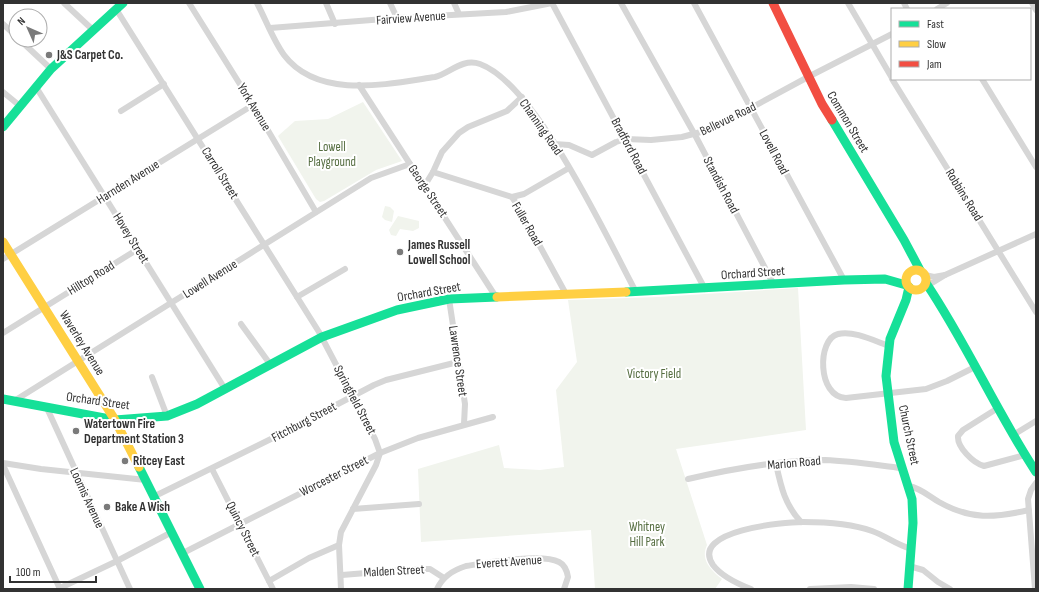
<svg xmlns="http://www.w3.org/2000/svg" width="1039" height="592" viewBox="0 0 1039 592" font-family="'Sofia Sans Condensed',sans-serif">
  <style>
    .green { fill: #f1f4ed }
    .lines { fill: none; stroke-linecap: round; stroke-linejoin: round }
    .street { stroke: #d6d6d6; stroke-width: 6 }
    .fast { stroke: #16e098; stroke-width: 9 }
    .slow { stroke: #ffcf43; stroke-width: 9 }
    .jam { stroke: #f24e42; stroke-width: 9 }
    .poi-dot { fill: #7a7a7a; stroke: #fff; stroke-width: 1.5 }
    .labels { text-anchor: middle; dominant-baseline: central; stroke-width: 4; stroke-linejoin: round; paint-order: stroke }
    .street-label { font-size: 13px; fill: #323232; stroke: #fff }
    .poi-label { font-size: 13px; font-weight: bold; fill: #323232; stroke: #fff; text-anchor: start }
    .park-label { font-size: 13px; fill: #556d40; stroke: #fff }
  </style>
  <rect width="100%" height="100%" fill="#fff"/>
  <g class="green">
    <path d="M363,102L402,161L376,170L324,201L320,202L316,199L278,136L295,121L328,119Z"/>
    <path d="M385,206L390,207L394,211L392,222L385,220L382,217Z"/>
    <path d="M398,216L419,221V228L413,231L400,229L396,236L391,235L389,230Z"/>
    <path d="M798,288L806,430L676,449L707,545C700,560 711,570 722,579L715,589H595L591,530L421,542L418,469L499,445L504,468L540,470L564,467L556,390L577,362L568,300L658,297Z"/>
  </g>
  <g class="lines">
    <g class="street">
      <path d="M64,3L93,30"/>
      <path d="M189,3L253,105L316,212"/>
      <path d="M257,3C266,20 273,40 284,55C318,100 388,84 435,77C450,73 462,58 480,64C536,84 607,238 636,292"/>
      <path d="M326,3L335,24"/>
      <path d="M390,3L397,18"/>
      <path d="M454,3L459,14"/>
      <path d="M552,3L705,289"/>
      <path d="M621,3L695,135L774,285"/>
      <path d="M694,3L844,280"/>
      <path d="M848,3L892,78"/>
      <path d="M904,3L907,9"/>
      <path d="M1032,3L1036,10"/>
      <path d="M116,9L319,332L375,439L380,453L376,465L341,532L339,545L309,558L269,581"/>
      <path d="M937,9L947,3"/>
      <path d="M3,24L16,36"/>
      <path d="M270,28L397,18L506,12L552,3"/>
      <path d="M20,40L51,69"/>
      <path d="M892,79L1036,312"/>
      <path d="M982,79L1036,167"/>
      <path d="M359,85L496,297"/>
      <path d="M36,87L225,389"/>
      <path d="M3,92L20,106"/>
      <path d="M121,111L164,84"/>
      <path d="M554,144L569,145L592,155L616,142L626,139L651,140L682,137L712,129L808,77L892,34"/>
      <path d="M433,172L442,152L459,133L468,127L507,111L522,97"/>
      <path d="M425,185L433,172L512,197L518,206L566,294"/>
      <path d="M512,197L524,194L569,168"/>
      <path d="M3,259L253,105"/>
      <path d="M925,275L934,277L945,275L932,283H926"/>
      <path d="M945,275L1036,234"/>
      <path d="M297,297L345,269"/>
      <path d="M449,299L465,404L464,424"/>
      <path d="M241,324L270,364"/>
      <path d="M3,333L138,249"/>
      <path d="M889,346C875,341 853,330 838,334C817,339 817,397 846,398L926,389L947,381L975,367"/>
      <path d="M152,377L167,416"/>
      <path d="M14,401L371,178L410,164"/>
      <path d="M46,406L130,589"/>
      <path d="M998,408L963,430L958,436C957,447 973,463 984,466L1025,455"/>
      <path d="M1013,435L1036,421"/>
      <path d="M3,463L41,469L146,480"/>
      <path d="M776,464C781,487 785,505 801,522"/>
      <path d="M3,465L60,589"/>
      <path d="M212,469L273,589"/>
      <path d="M688,479C731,469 779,460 825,460C851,461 876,465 901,468"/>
      <path d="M909,486C920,488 929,496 939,502C971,520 994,518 1029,510"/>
      <path d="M155,496L279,435L374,385L386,380L458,362"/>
      <path d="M353,509L419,504"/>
      <path d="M339,545L341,589"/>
      <path d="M183,553L380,453L418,438L493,417"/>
      <path d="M909,566L923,570L938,582L950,589"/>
      <path d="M342,575L415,569H430L444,578"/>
      <path d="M60,588L117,561L172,532"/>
      <path d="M437,589C443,576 453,570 466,566C486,563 541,553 559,562C565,565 567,571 568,577L564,589"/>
      <path d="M751,589C738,584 722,577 713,565C689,530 785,522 803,522C825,522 850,523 872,531C886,536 895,544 911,549"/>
      <path d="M810,589L851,587L874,589"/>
      <path d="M1035,589L1028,499L1031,490L1036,483"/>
    </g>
    <g class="fast">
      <path d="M832,120L904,240L920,270"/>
      <path d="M3,127L51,69L123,3"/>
      <path d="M926,283C967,344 996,411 1036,472"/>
      <path d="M626,292L844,280L885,279L906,285"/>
      <path d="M3,399L115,420L167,416L197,404L322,337L397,310L449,299L497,297"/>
      <path d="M139,467L200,589"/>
      <path d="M908,589L913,523L912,499L894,442L886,376L890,339L906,300L909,287"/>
    </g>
    <g class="slow">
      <path d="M3,242L115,420L139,467"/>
      <circle cx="916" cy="280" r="10"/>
      <path d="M497,297L626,292"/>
    </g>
    <path class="jam" d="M773,3L822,104L832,120"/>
  </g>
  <g class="poi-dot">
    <circle cx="49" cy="55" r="4"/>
    <circle cx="400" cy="252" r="4"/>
    <circle cx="76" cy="431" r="4"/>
    <circle cx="125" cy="461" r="4"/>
    <circle cx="107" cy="507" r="4"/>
  </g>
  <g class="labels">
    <g class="street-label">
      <text transform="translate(411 18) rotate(-4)">Fairview Avenue</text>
      <text transform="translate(254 107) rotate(59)">York Avenue</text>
      <text transform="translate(728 119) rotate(-26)">Bellevue Road</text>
      <text transform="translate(848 122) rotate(59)">Common Street</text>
      <text transform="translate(541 127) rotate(55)">Channing Road</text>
      <text transform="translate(629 146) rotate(62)">Bradford Road</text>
      <text transform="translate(774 152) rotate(62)">Lovell Road</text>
      <text transform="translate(220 173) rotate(58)">Carroll Street</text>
      <text transform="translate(128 182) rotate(-32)">Harnden Avenue</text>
      <text transform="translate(721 185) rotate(62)">Standish Road</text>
      <text transform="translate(428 191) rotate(56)">George Street</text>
      <text transform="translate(964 195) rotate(58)">Robbins Road</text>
      <text transform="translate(527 224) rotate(60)">Fuller Road</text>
      <text transform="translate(131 238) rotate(58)">Hovey Street</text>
      <text transform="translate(753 273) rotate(-4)">Orchard Street</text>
      <text transform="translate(91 278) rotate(-32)">Hilltop Road</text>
      <text transform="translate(210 279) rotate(-32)">Lowell Avenue</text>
      <text transform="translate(429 292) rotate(-10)">Orchard Street</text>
      <text transform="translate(82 343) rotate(58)">Waverley Avenue</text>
      <text transform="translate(458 361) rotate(82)">Lawrence Street</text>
      <text transform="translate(355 400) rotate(62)">Springfield Street</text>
      <text transform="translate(98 401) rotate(8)">Orchard Street</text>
      <text transform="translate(304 422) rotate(-28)">Fitchburg Street</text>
      <text transform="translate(909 435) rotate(78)">Church Street</text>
      <text transform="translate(794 463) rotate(-5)">Marion Road</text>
      <text transform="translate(334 476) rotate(-27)">Worcester Street</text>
      <text transform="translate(87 498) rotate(65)">Loomis Avenue</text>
      <text transform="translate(243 529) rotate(63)">Quincy Street</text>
      <text transform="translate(509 562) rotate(-4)">Everett Avenue</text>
      <text transform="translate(394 571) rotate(-3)">Malden Street</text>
    </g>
    <g class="poi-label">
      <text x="57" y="55">J&amp;S Carpet Co.</text>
      <text x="408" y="245">James Russell<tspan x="408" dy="15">Lowell School</tspan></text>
      <text x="84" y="424">Watertown Fire<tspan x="84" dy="15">Department Station 3</tspan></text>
      <text x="133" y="461">Ritcey East</text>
      <text x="115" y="507">Bake A Wish</text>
    </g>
    <g class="park-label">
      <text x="332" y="147">Lowell<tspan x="332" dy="15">Playground</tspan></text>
      <text x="654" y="374">Victory Field</text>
      <text x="647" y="527">Whitney<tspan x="647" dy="15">Hill Park</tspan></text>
    </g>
  </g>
  <rect width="1039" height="592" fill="none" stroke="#323232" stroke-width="8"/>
  <rect x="891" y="8" width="140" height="72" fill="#ffffff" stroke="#adadad"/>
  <rect x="899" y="21" width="20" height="6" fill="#16e098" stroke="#adadad"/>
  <text x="927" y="28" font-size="12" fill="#323232">Fast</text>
  <rect x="899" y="41" width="20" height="6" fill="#ffcf43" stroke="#adadad"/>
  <text x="927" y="48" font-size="12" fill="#323232">Slow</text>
  <rect x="899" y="61" width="20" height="6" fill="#f24e42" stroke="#adadad"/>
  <text x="927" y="68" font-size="12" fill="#323232">Jam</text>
  <g transform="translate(28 28) rotate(315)"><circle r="19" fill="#ffffff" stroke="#adadad"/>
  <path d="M0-3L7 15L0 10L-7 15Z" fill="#7a7a7a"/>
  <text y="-6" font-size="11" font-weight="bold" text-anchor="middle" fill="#323232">N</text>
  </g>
  <path d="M10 576v6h86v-6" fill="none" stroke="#323232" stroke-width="2"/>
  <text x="16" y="576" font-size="12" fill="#323232" stroke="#ffffff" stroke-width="3" paint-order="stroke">100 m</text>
</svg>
